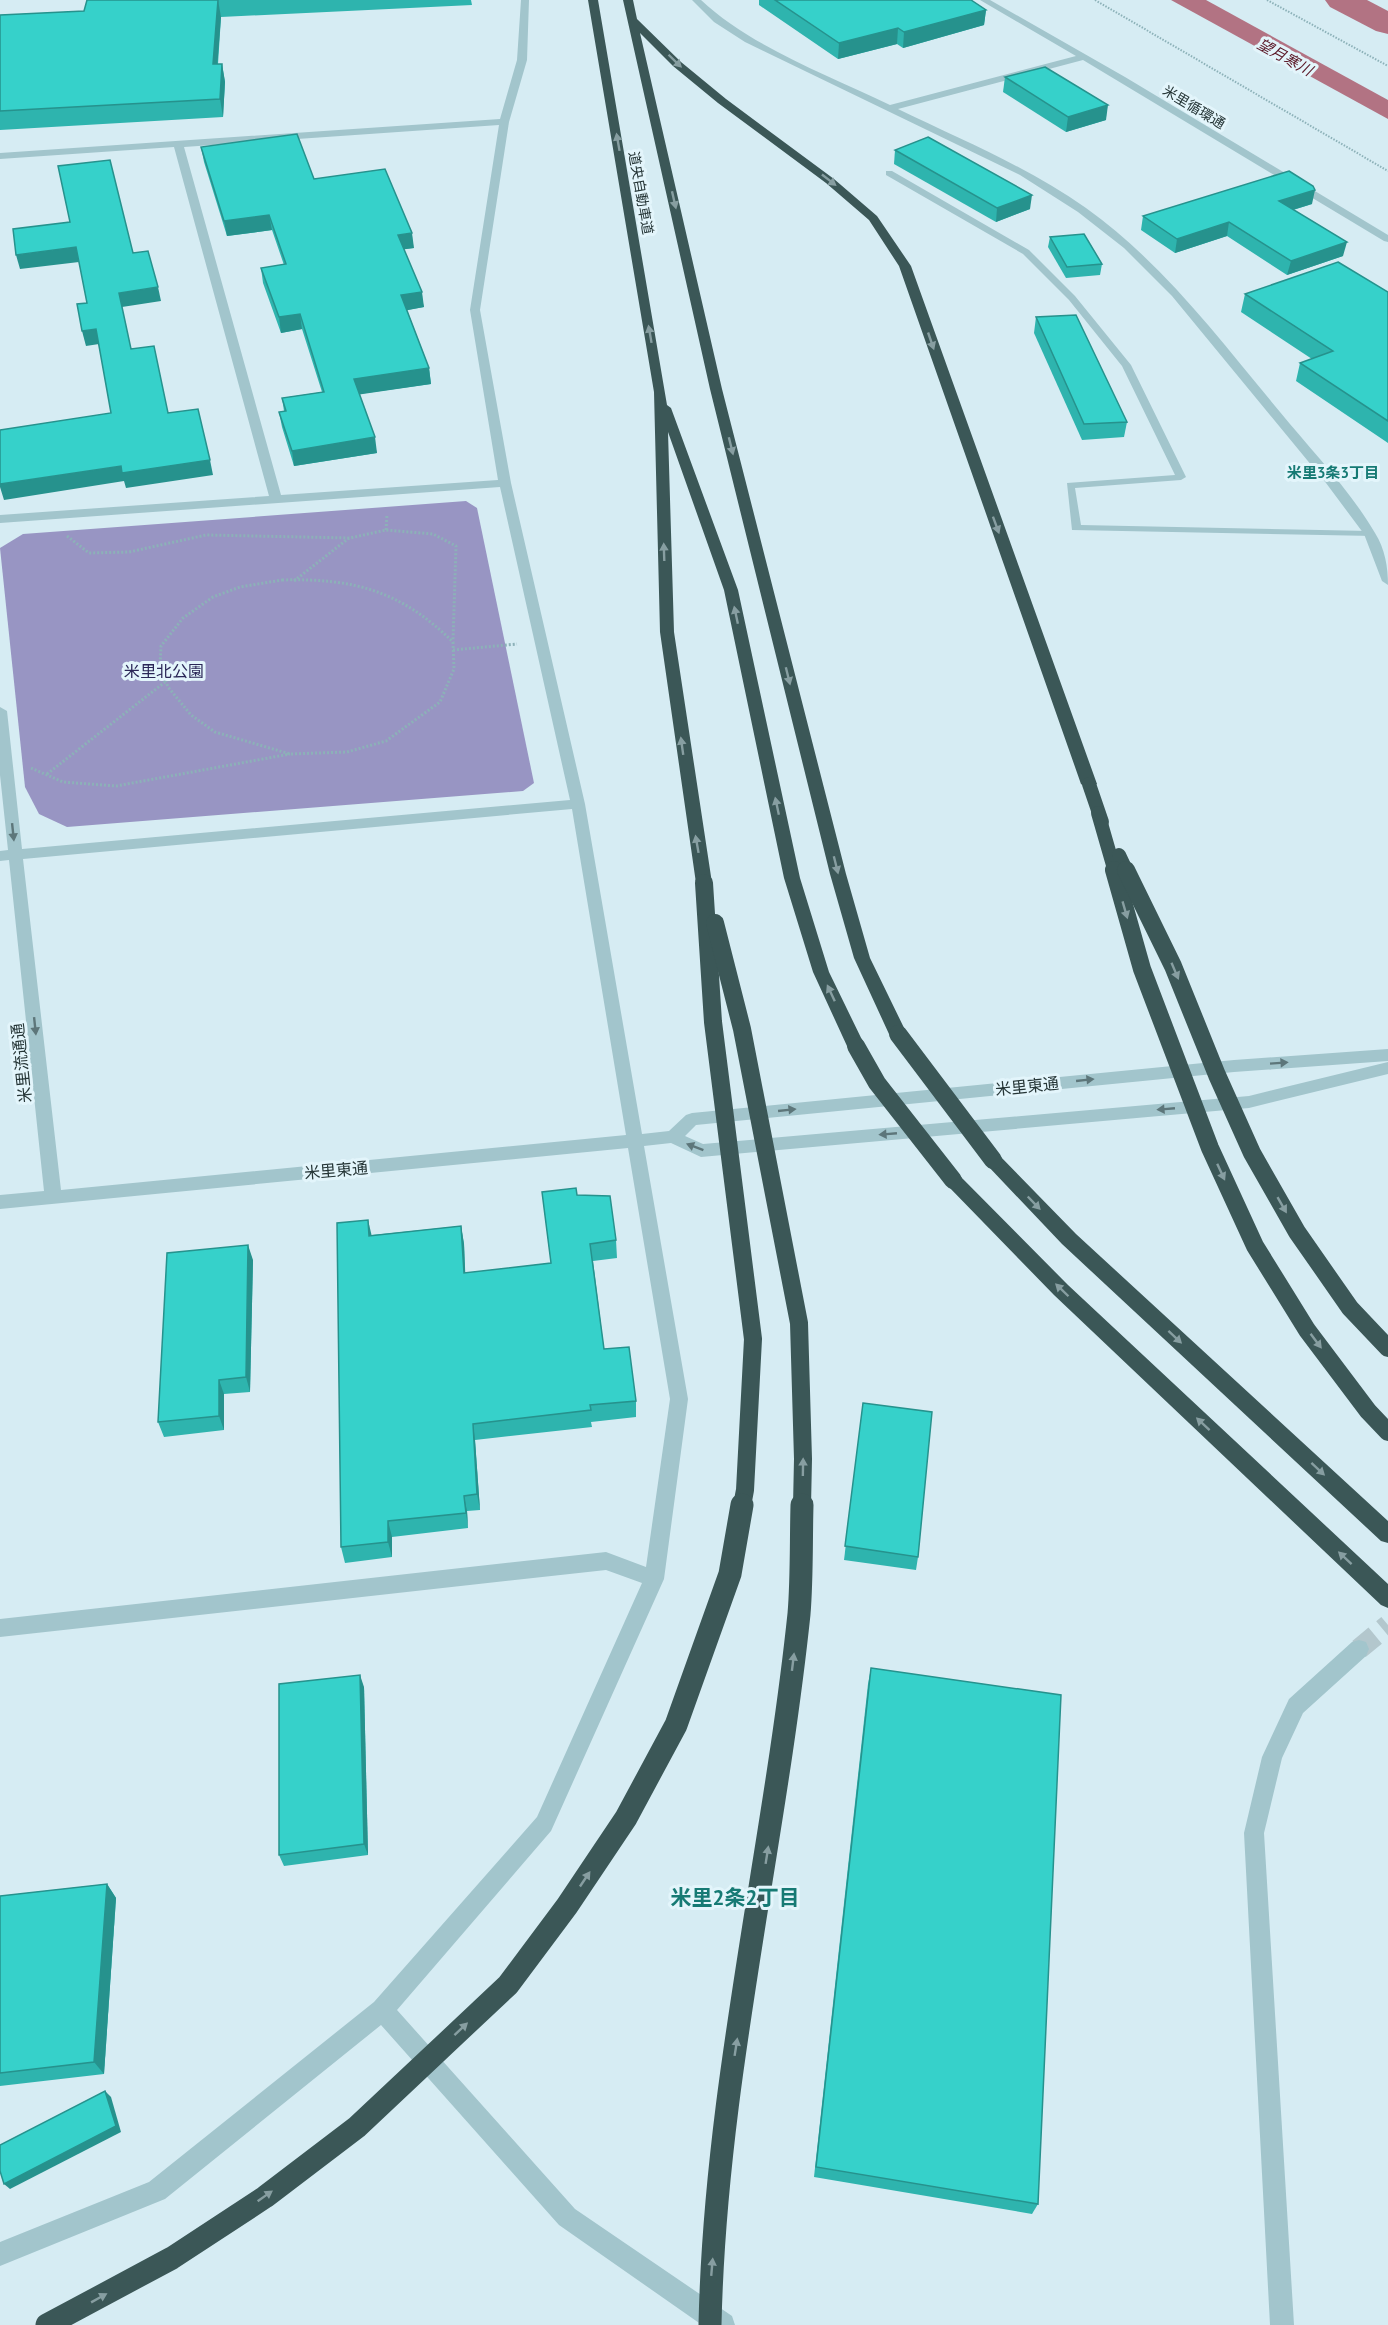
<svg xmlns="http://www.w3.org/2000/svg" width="1388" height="2325" viewBox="0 0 1388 2325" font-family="'PT Sans','Noto Sans JP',sans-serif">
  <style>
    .green { fill: #9895c3 }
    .water { fill: #b27383 }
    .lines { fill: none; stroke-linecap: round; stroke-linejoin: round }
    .river { fill: #b27383; fill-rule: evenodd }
    .minor-tunnel { stroke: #b3c7cd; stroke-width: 21; stroke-dasharray: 21 10; stroke-linecap: butt }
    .path-far1 { stroke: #8cb1b8; stroke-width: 2; stroke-dasharray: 1.5 1.5; stroke-linecap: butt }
    .path { stroke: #8cb1b8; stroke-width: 3; stroke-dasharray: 2 2; stroke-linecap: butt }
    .service { fill: #a2c5cc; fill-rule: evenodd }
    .minor { fill: #a2c5cc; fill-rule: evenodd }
    .motorway { fill: #3b5757; fill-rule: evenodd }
    .motorway-bridge-far2 { stroke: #3b5757; stroke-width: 14 }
    .motorway-bridge-far1 { stroke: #3b5757; stroke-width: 18 }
    .motorway-bridge { stroke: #3b5757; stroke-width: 23 }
    .wall { fill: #2eb4ae }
    .shaded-wall { fill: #26928d }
    .building { fill: #36d1ca; stroke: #26928d; stroke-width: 1.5 }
    .oneway { fill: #879ea1 }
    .oneway2 { fill: #5d767a }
    .labels { text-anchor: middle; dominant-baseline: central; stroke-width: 6; stroke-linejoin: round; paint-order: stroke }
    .far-street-label { font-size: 14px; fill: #253536; stroke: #e3f5fb }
    .far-water-label { font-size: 15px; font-style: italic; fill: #5a1726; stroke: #e3f5fb }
    .far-neighbourhood-label { font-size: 15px; font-weight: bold; fill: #167a74; stroke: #e3f5fb }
    .park-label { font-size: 16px; fill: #2a2656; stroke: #e3f5fb }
    .street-label { font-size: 16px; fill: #253536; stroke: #e3f5fb }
    .near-neighbourhood-label { font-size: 21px; font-weight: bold; fill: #167a74; stroke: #e3f5fb }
  </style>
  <rect width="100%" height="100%" fill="#d6ecf3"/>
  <path class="green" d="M466,501L477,508L534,783L523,791L67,827L39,814L25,787L0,548L23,534Z"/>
  <path class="water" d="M1171,0H1206L1388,100V119Z"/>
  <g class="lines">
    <path class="river" d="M1325,0H1367L1388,11V34L1376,31L1330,7Z"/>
    <path class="minor-tunnel" d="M1359,1649L1388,1625"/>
    <g class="path-far1">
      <path d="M1095,0L1388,171"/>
      <path d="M1267,0L1388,66"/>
    </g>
    <g class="path">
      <path d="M386,530L387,514"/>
      <path d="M67,536L89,553L129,552L206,535L350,538L386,530L433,534L456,546L453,641"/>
      <path d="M282,580C354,578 401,591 453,642L454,669L440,702L386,741L347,752L290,754L215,732L191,715L168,687L160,666L161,646L183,618L213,597L240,587Z"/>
      <path d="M294,581L349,538"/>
      <path d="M453,650L517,644"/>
      <path d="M31,768L63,782L116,786L290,754"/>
      <path d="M47,774L165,682"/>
    </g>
    <path class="service" d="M886,171H892L1029,250L1075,296L1131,365L1186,477L1181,480L1075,488L1081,525L1370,531L1375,534L1374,536L1072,530L1067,483L1175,475L1122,366L1069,300L1023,254L886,175Z"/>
    <g class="minor">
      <path d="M521,0H529L527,60L509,122L480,310L511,483L585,804L642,1134L669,1131L686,1115L692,1113L1234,1060L1388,1049V1061L1234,1072L696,1125L685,1136L703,1144L1249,1096L1388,1062V1074L1249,1108L701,1157L671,1143L644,1146L688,1399L664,1579L551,1831L397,2010L575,2209L732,2316L735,2325H702L559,2225L381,2025L165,2199L0,2266V2242L149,2182L374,2002L537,1817L642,1583L606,1570L0,1637V1619L606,1552L646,1567L670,1399L628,1148L0,1209V1195L44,1191L9,860L0,861V851L8,850L0,775V707L7,711L22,849L570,800L500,487L0,523V515L269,496L174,147L0,159V153L500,119L517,60ZM499,125L470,310L498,480L281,495L184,147ZM572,809L626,1135L61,1190L23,859Z"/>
      <path d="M692,0H701C751,47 828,75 890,105L1076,56L980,0H990L1125,77L1388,235V242L1384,241L1083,60L898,109C962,140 1028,167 1086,208C1163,263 1220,340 1280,412C1311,450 1350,490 1375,533C1385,549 1388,567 1388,585L1382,581L1364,534L1326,483L1172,296L1124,248L1078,212L1020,175L745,42L714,22Z"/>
      <path d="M1359,1640L1366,1642L1369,1649L1366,1656L1303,1713L1282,1758L1264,1833L1294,2325H1270L1244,1833L1262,1757L1289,1699L1352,1642Z"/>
    </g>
    <g class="motorway">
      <path d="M588,0H598L667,405L671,408L738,590L800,878L829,972L865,1046L862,1050L856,1052L850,1050L847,1046L813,972L784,878L724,590L668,432L674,632L712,883L710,887H698L696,883L660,632L654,392Z"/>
      <path d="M623,0H633L637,19L681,62L726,99L834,179L877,216L911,266L1097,784L1089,789L1081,784L899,266L869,220L826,183L718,103L673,66L640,33L722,389L846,874L870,958L907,1034L904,1038L898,1040L892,1038L889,1034L854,958L830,874L710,389Z"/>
      <path d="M993,1153L999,1155L1076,1234L1388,1521V1543L1381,1541L1062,1244L987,1165L984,1160L987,1155Z"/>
      <path d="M953,1173L959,1175L1068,1285L1388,1584V1608L1381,1605L1054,1295L947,1185L944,1180L947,1175Z"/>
    </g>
    <g class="motorway-bridge-far2">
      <path d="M1089,784L1102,822"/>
      <path d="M1098,813L1115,872"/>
      <path d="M1119,855L1127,872"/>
    </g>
    <g class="motorway-bridge-far1">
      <path d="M1114,870L1142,969L1210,1148L1255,1246L1307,1330L1368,1411L1388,1432"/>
      <path d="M1126,870L1173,966L1217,1075L1252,1153L1297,1232L1350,1308L1388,1348"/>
      <path d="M704,883L713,1022L753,1339L745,1490L742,1506"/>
      <path d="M715,923L742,1029L799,1323L803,1459L802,1506"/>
      <path d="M898,1034L993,1160"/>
      <path d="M856,1046L877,1083L953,1180"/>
    </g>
    <g class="motorway-bridge">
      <path d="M47,2325L172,2258L265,2197L357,2127L508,1985L567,1906L626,1818L676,1725L730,1574L742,1505"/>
      <path d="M710,2325C715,2086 774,1851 799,1614C802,1578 801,1541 802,1505"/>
    </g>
  </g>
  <g class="wall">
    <path d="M87,0H471L472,5L221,17L218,64H222L225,82L223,117L0,130V15L84,11Z"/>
    <path d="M759,0H971L986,10L984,25L903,48L897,44L838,59L759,5Z"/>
    <path d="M1005,77L1106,120L1066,132L1003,92Z"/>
    <path d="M201,147L314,179L414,248L404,249L424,307L407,310L429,368L431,384L359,394L377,453L294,466L282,427L279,412L284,411L282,398L322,392L302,329L281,333L263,283L261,268L284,265L272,230L227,236L204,162Z"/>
    <path d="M895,150L1030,209L996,222L894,164Z"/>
    <path d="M1312,204L1293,210L1343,256L1287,275L1227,236L1175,253L1141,230L1143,216Z"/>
    <path d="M1050,237L1102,264L1100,275L1066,278L1048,247Z"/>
    <path d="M1388,292V443L1296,381L1300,363L1312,359L1241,312L1245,294Z"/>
    <path d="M1036,317L1127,422L1124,437L1082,440L1034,333Z"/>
    <path d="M542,1192L577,1195L616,1240L617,1258L593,1261L604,1349L636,1401V1417L591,1422L592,1427L475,1440L480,1510L467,1511L468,1528L392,1537V1557L345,1563L341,1547L372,1235L461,1226L464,1244L465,1273L551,1263Z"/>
    <path d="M253,1260L250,1392L224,1394V1430L164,1437L158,1422Z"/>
    <path d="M863,1403L918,1557L916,1570L844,1560Z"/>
    <path d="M871,1668L1038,2204L1032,2214L814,2177L868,1684Z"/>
    <path d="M364,1687L368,1855L284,1866L279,1855Z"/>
    <path d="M107,1884L116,1898L104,2074L0,2086V1896Z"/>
  </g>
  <g class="shaded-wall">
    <path d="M218,0L221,17L216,82L213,64Z"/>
    <path d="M986,10L984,25L903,48L904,32Z"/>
    <path d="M898,28L897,44L838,59L839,43Z"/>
    <path d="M222,64L225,82L223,117L220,99Z"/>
    <path d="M1108,105L1106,120L1066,132L1068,117Z"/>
    <path d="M1315,190L1312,204L1276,215L1279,201Z"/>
    <path d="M1032,195L1030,209L996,222L997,208Z"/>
    <path d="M269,215L272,230L227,236L224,221Z"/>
    <path d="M1229,222L1227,236L1175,253L1177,239Z"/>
    <path d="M412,233L414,248L399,250L398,235Z"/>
    <path d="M1347,242L1343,256L1287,275L1291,261Z"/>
    <path d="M76,247L79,262L20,269L16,255Z"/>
    <path d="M158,287L161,301L122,307L119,293Z"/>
    <path d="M422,292L424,307L403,311L401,295Z"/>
    <path d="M300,314L302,329L281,333L279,317Z"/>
    <path d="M96,329L99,344L86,346L82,331Z"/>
    <path d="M429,368L431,384L356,395L354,379Z"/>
    <path d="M375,437L377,453L294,466L292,451Z"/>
    <path d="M210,460L213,475L126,488L124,481L4,500L0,487V484L121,466Z"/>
    <path d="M368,1220L372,1237L369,1236Z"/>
    <path d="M461,1226L464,1244L466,1290L464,1273Z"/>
    <path d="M248,1245L253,1260L250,1392L246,1377Z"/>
    <path d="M219,1380L224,1394V1430L219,1416Z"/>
    <path d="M473,1424L475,1440L480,1510L477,1494Z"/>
    <path d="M464,1496L467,1511L468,1528L466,1513Z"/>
    <path d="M388,1521L392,1537V1557L388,1542Z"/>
    <path d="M360,1675L364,1687L368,1855L364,1844Z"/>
    <path d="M107,1884L116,1898L104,2074L94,2062Z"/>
    <path d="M105,2091L111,2097L121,2132L10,2189L4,2184Z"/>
  </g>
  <g class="building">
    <path d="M87,0H218L213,64H222L220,99L0,111V15L84,11Z"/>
    <path d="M775,0H971L986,10L904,32L898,28L839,43Z"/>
    <path d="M1045,67L1108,105L1068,117L1005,77Z"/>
    <path d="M297,134L314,179L385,169L412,233L398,235L422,292L401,295L429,368L354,379L375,437L292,451L279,412L286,411L282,398L324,392L300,314L279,317L261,268L286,264L269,215L224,221L201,147Z"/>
    <path d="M928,137L1032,195L997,208L895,150Z"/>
    <path d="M110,160L133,253L148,251L158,287L119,293L131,349L154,346L168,413L198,409L210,460L122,473L121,466L0,484V430L111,413L96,329L82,331L77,304L87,303L76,247L16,255L13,229L70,222L58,166Z"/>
    <path d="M1289,171L1313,186L1315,190L1279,201L1347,242L1291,261L1229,222L1177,239L1143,216Z"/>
    <path d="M1084,234L1102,264L1067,267L1050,237Z"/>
    <path d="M1338,262L1388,292V421L1300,363L1333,351L1245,294Z"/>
    <path d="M1076,315L1127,422L1084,424L1036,317Z"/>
    <path d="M576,1188L577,1195L610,1196L616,1240L590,1244L604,1349L629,1347L636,1401L590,1405L591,1410L473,1424L477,1494L464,1496L466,1513L388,1521V1542L341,1547L337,1223L368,1220L369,1236L461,1226L464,1273L551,1263L542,1192Z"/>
    <path d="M248,1245L246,1377L219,1380V1416L158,1422L167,1253Z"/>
    <path d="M863,1403L932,1412L918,1557L845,1546Z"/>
    <path d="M871,1668L1061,1695L1038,2204L816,2167Z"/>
    <path d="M360,1675L364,1844L279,1855V1684Z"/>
    <path d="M107,1884L94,2062L0,2073V1896Z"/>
    <path d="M105,2091L116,2126L4,2184L0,2171V2145Z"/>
  </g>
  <defs><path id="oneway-solid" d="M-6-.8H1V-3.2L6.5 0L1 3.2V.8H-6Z" transform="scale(1.5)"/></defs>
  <g class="oneway">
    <use href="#oneway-solid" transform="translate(675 61) rotate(44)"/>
    <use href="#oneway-solid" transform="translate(618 142) rotate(-100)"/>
    <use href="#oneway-solid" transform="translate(829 180) rotate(38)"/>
    <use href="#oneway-solid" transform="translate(674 200) rotate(77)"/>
    <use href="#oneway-solid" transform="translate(650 334) rotate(-100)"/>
    <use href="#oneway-solid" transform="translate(931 341) rotate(71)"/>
    <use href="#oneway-solid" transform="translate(731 446) rotate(76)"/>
    <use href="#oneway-solid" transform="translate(996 525) rotate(70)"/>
    <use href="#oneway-solid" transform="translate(664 552) rotate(-92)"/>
    <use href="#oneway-solid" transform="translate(736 615) rotate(-102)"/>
    <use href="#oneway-solid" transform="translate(788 676) rotate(76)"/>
    <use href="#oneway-solid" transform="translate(682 746) rotate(-98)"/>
    <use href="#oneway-solid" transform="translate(777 806) rotate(-102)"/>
    <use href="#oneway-solid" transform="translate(697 844) rotate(-100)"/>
    <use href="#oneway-solid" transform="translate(836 865) rotate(76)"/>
    <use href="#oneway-solid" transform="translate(1125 910) rotate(74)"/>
    <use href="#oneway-solid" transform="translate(1175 971) rotate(67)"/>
    <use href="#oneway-solid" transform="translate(831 993) rotate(-115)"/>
    <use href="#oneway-solid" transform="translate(1221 1172) rotate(65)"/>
    <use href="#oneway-solid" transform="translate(1034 1203) rotate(46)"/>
    <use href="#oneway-solid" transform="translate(1282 1205) rotate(60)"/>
    <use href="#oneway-solid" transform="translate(1062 1290) rotate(-136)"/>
    <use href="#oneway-solid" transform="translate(1175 1337) rotate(43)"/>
    <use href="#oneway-solid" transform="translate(1316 1341) rotate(53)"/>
    <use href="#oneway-solid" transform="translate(1203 1424) rotate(-137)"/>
    <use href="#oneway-solid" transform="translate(803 1467) rotate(-89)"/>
    <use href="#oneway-solid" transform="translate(1318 1469) rotate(43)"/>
    <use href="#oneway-solid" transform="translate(1345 1558) rotate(-137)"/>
    <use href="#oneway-solid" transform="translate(793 1662) rotate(-83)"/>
    <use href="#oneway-solid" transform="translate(767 1855) rotate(-81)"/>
    <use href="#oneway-solid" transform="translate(585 1879) rotate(-56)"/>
    <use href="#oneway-solid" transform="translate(461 2029) rotate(-43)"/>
    <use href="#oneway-solid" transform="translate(736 2047) rotate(-81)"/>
    <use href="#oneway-solid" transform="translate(265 2196) rotate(-35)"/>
    <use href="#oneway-solid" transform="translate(712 2267) rotate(-85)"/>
    <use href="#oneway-solid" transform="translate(99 2298) rotate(-29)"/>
  </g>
  <g class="oneway2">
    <use href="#oneway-solid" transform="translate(13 832) rotate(84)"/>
    <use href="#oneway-solid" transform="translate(35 1026) rotate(84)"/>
    <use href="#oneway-solid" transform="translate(1279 1063) rotate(-4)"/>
    <use href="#oneway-solid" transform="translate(1085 1080) rotate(-6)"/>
    <use href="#oneway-solid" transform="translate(1166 1109) rotate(175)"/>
    <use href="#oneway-solid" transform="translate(787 1110) rotate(-6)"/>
    <use href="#oneway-solid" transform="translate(888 1134) rotate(175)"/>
    <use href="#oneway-solid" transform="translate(695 1147) rotate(-159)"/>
  </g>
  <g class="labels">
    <g class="far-street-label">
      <text transform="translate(1194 107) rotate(31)">米里循環通</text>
      <text transform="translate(641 193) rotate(80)">道央自動車道</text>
    </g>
    <g class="far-water-label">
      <text transform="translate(1285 57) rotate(29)">望月寒川</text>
    </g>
    <g class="far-neighbourhood-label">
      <text x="1333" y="472">米里3条3丁目</text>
    </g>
    <g class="park-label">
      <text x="164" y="671">米里北公園</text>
    </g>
    <g class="street-label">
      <text transform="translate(21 1063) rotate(-96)">米里流通通</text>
      <text transform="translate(1027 1086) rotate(-6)">米里東通</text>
      <text transform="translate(336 1170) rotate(-5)">米里東通</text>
    </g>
    <g class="near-neighbourhood-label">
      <text x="735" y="1897">米里2条2丁目</text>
    </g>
  </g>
</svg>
